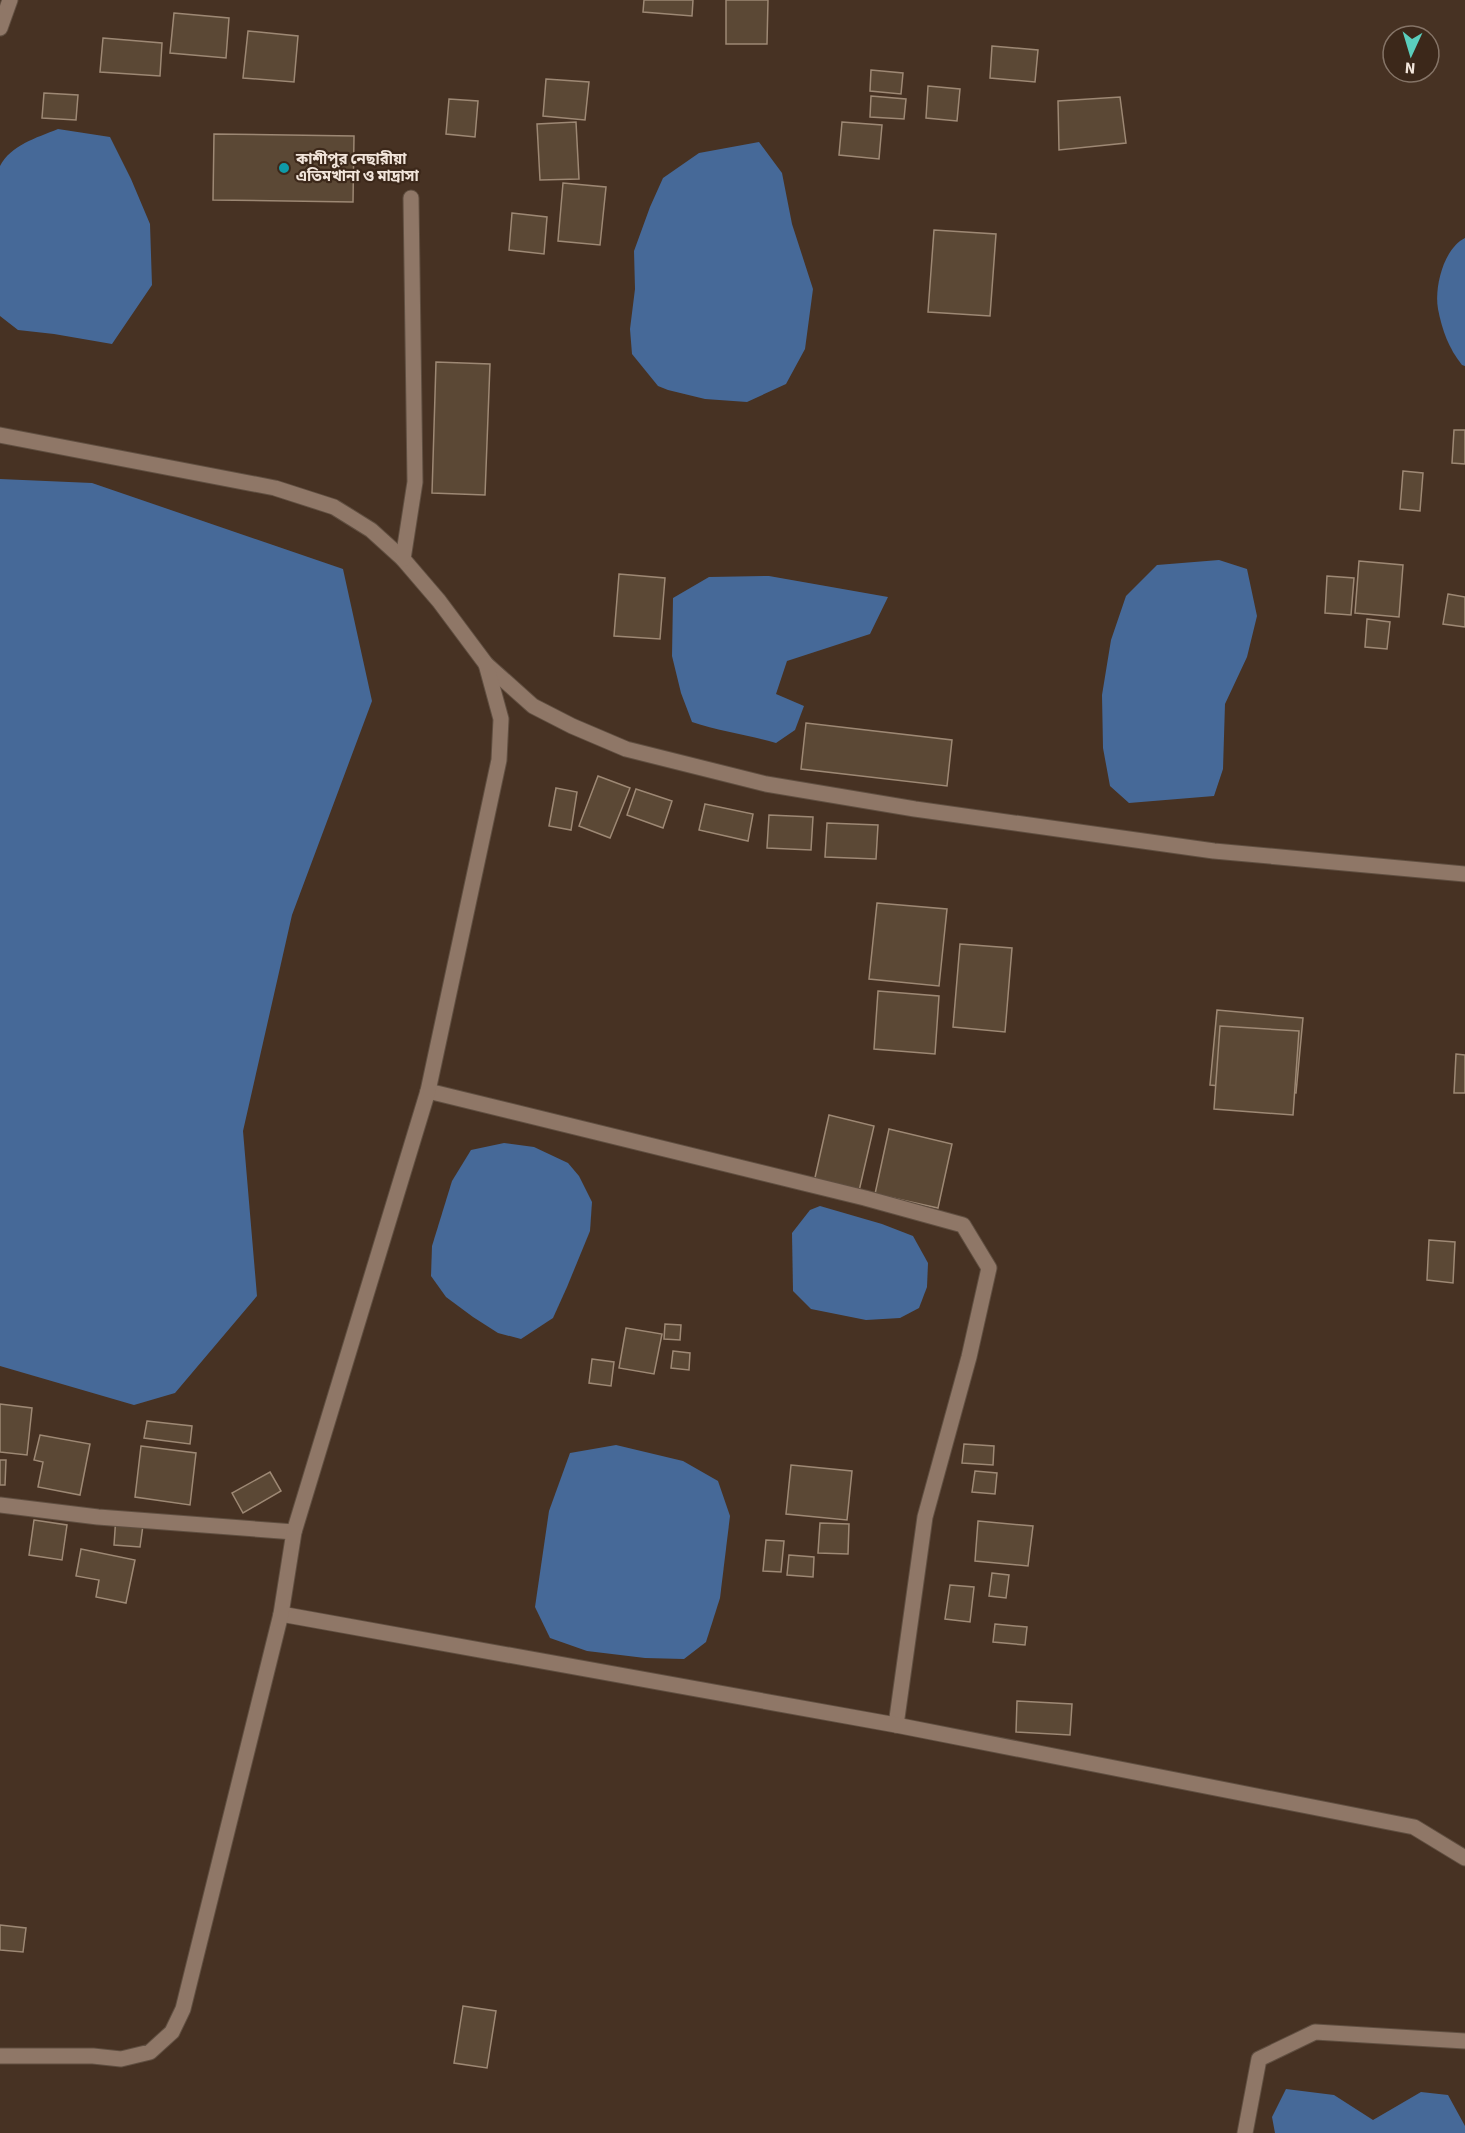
<svg xmlns="http://www.w3.org/2000/svg" width="1465" height="2133" viewBox="0 0 1465 2133" font-family="'Source Sans 3','Noto Sans Bengali',sans-serif">
  <style>
    .water { fill: #466998 }
    .building { fill: #5b4835; stroke: #9d8874; stroke-width: 1.5 }
    .lines { fill: none; stroke-linecap: round; stroke-linejoin: round }
    .minor-casing { stroke: #604f41; stroke-width: 17 }
    .minor { stroke: #8f7767; stroke-width: 15 }
    .culture-dot { fill: #0f9aa8; stroke: #3c281a; stroke-width: 2 }
    .labels { text-anchor: middle; dominant-baseline: central; stroke-width: 4.5; stroke-linejoin: round; paint-order: stroke }
    .poi-label { font-size: 15px; font-weight: bold; fill: #f2e5db; stroke: #3c281a; text-anchor: start }
  </style>
  <rect width="100%" height="100%" fill="#473223"/>
  <g class="water">
    <path d="M58,129L110,137L131,179L150,224L152,285L112,344L54,334L18,330L0,316V166C11,145 36,138 58,129Z"/>
    <path d="M759,142L782,173L792,224L813,289L805,349L786,384L747,402L705,399L668,390L658,386L632,354L630,329L635,289L634,251L650,207L663,178L699,153Z"/>
    <path d="M1465,238V366L1462,365C1449,349 1442,330 1438,309C1434,287 1444,248 1465,238Z"/>
    <path d="M0,479L92,483L343,569L372,701L292,915L243,1131L257,1296L175,1393L134,1405L0,1366Z"/>
    <path d="M1219,560L1247,569L1257,616L1247,657L1225,704L1223,769L1214,796L1129,803L1110,786L1103,748L1102,695L1111,640L1126,596L1157,565Z"/>
    <path d="M769,576L888,597L870,634L787,661L776,694L804,706L795,730L776,743C748,735 719,731 692,722L681,693L672,656L673,598L709,577Z"/>
    <path d="M504,1143L534,1147L568,1163L579,1176L592,1202L590,1231L567,1287L553,1318L521,1339L498,1333L473,1317L446,1297L431,1276L432,1246L452,1181L471,1150Z"/>
    <path d="M820,1206L882,1224L913,1236L928,1263L927,1287L919,1308L900,1318L866,1320L811,1309L793,1291L792,1233L810,1210Z"/>
    <path d="M616,1445L683,1461L718,1481L730,1516L720,1598L706,1642L684,1659L645,1658L587,1651L550,1638L535,1607L549,1511L570,1453Z"/>
    <path d="M1286,2089L1334,2095L1373,2120L1421,2092L1448,2095L1465,2126V2133H1275L1272,2117Z"/>
  </g>
  <g class="building">
    <path d="M644,0H693L692,16L643,12Z"/>
    <path d="M726,0H768L767,44H726Z"/>
    <path d="M174,13L229,18L226,58L170,53Z"/>
    <path d="M248,31L298,36L294,82L243,78Z"/>
    <path d="M103,38L162,43L160,76L100,72Z"/>
    <path d="M992,46L1038,50L1035,82L990,78Z"/>
    <path d="M871,70L903,73L901,94L870,91Z"/>
    <path d="M546,79L589,82L585,120L543,116Z"/>
    <path d="M928,86L960,89L957,121L926,118Z"/>
    <path d="M44,93L78,95L76,120L42,118Z"/>
    <path d="M871,96L906,99L904,119L870,117Z"/>
    <path d="M1120,97L1126,143L1059,150L1058,101Z"/>
    <path d="M449,99L478,101L475,137L446,134Z"/>
    <path d="M576,122L579,179L540,180L537,124Z"/>
    <path d="M842,122L882,125L879,159L839,155Z"/>
    <path d="M214,134L354,136L353,202L213,200Z"/>
    <path d="M563,183L606,187L600,245L558,241Z"/>
    <path d="M512,213L547,217L544,254L509,250Z"/>
    <path d="M934,230L996,234L990,316L928,312Z"/>
    <path d="M436,362L490,364L485,495L432,493Z"/>
    <path d="M1454,430H1465V464L1452,463Z"/>
    <path d="M1403,471L1423,473L1420,511L1400,509Z"/>
    <path d="M1359,561L1403,565L1399,617L1355,613Z"/>
    <path d="M619,574L665,578L660,639L614,636Z"/>
    <path d="M1327,576L1354,578L1351,615L1325,613Z"/>
    <path d="M1448,594L1465,597V627L1443,624Z"/>
    <path d="M1367,619L1390,622L1387,649L1365,647Z"/>
    <path d="M806,723L952,740L947,786L801,769Z"/>
    <path d="M598,776L630,788L610,838L579,826Z"/>
    <path d="M556,788L577,792L571,830L549,826Z"/>
    <path d="M636,789L672,801L663,828L627,815Z"/>
    <path d="M705,804L753,814L748,841L699,830Z"/>
    <path d="M769,815L813,817L811,850L767,848Z"/>
    <path d="M827,823L878,825L876,859L825,857Z"/>
    <path d="M877,903L947,909L939,986L869,979Z"/>
    <path d="M960,944L1012,948L1005,1032L953,1027Z"/>
    <path d="M878,991L939,996L935,1054L874,1049Z"/>
    <path d="M1217,1010L1303,1018L1296,1093L1210,1085Z"/>
    <path d="M1220,1026L1299,1031L1293,1115L1214,1109Z"/>
    <path d="M1456,1054L1465,1055V1093H1454Z"/>
    <path d="M829,1115L874,1126L859,1191L814,1182Z"/>
    <path d="M889,1129L952,1144L938,1208L875,1194Z"/>
    <path d="M1429,1240L1455,1242L1453,1283L1427,1280Z"/>
    <path d="M665,1324L681,1325L680,1340L664,1339Z"/>
    <path d="M626,1328L662,1334L654,1374L619,1368Z"/>
    <path d="M673,1351L690,1353L689,1370L671,1368Z"/>
    <path d="M592,1359L614,1362L611,1386L589,1383Z"/>
    <path d="M0,1404L32,1408L27,1455L0,1452Z"/>
    <path d="M147,1421L192,1426L190,1444L144,1438Z"/>
    <path d="M40,1435L90,1444L80,1495L38,1487L43,1462L34,1460Z"/>
    <path d="M964,1444L994,1446L993,1465L962,1463Z"/>
    <path d="M141,1446L196,1453L190,1505L135,1497Z"/>
    <path d="M0,1460H6L5,1485H0Z"/>
    <path d="M791,1465L852,1471L847,1520L786,1514Z"/>
    <path d="M975,1471L997,1473L995,1494L972,1492Z"/>
    <path d="M270,1472L281,1491L243,1513L232,1493Z"/>
    <path d="M116,1516L144,1518L140,1547L114,1545Z"/>
    <path d="M34,1520L67,1525L62,1560L29,1555Z"/>
    <path d="M978,1521L1033,1526L1028,1566L975,1561Z"/>
    <path d="M820,1523L849,1524L848,1554L818,1553Z"/>
    <path d="M766,1540L784,1541L781,1572L763,1571Z"/>
    <path d="M81,1549L135,1560L126,1603L96,1597L99,1580L76,1576Z"/>
    <path d="M789,1555L814,1557L813,1577L787,1575Z"/>
    <path d="M992,1573L1009,1575L1006,1598L989,1596Z"/>
    <path d="M950,1585L974,1587L970,1622L945,1619Z"/>
    <path d="M995,1624L1027,1627L1025,1645L993,1642Z"/>
    <path d="M1017,1701L1072,1704L1070,1735L1016,1732Z"/>
    <path d="M0,1925L26,1928L23,1952L0,1950Z"/>
    <path d="M463,2006L496,2011L487,2068L454,2063Z"/>
  </g>
  <g class="lines">
    <defs>
      <g id="minor">
        <path d="M0,28L10,0"/>
        <path d="M0,435L275,488L334,507L371,530L403,559L439,601L486,664L533,706L572,726L626,749L766,784L915,809L1214,851L1465,874"/>
        <path d="M403,559L415,482L411,198"/>
        <path d="M428,1091L865,1198L963,1225L989,1268L969,1357L925,1517L896,1725"/>
        <path d="M0,1505L98,1517L294,1532"/>
        <path d="M281,1614L896,1725L1414,1827L1465,1858"/>
        <path d="M0,2056H93L121,2059L150,2052L172,2032L183,2009L281,1614L294,1532L428,1091L499,760L501,719L486,664"/>
        <path d="M1245,2133L1259,2059L1315,2032L1465,2041"/>
      </g>
    </defs>
    <use href="#minor" class="minor-casing"/>
    <use href="#minor" class="minor"/>
  </g>
  <circle class="culture-dot" cx="284" cy="168" r="6"/>
  <g class="labels">
    <g class="poi-label">
      <text x="296" y="159">কাশীপুর নেছারীয়া<tspan x="296" dy="17">এতিমখানা ও মাদ্রাসা</tspan></text>
    </g>
  </g>
  <g transform="translate(1411 54) rotate(184)"><circle r="28" fill="#3c281a" stroke="#857467" stroke-width="1.5"/>
  <path d="M0-4.5L10 22L0 15L-10 22Z" fill="#5acebd"/>
  <text y="-9" font-size="16" font-weight="bold" text-anchor="middle" fill="#f2e5db">N</text>
  </g>
</svg>
